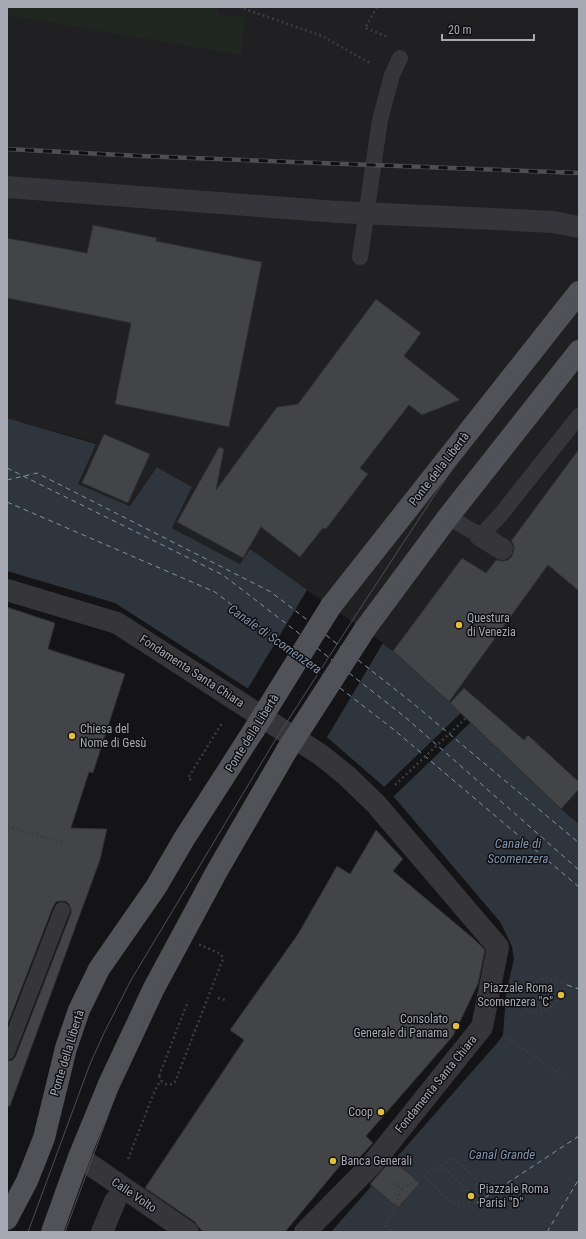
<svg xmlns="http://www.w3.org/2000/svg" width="586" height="1239" viewBox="0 0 586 1239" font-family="'Roboto Condensed',sans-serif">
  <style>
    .built { fill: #202022 }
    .green { fill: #202721 }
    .water { fill: #2e353d }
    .pier { fill: #141315 }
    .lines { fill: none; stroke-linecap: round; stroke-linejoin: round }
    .ferry { stroke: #8093ad; stroke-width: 1; stroke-dasharray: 5 4; stroke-linecap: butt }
    .building { fill: #434448; stroke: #2e2e31 }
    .path { stroke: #3b3c41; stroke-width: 2.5; stroke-dasharray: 2 3; stroke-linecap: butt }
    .lane { stroke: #35353a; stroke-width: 16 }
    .street { stroke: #35353a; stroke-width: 22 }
    .primary { stroke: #515258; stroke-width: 22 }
    .tram { stroke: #4e4f54; stroke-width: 1 }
    .rail-casing { stroke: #4e4f54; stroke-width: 4.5 }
    .rail { stroke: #0f0e10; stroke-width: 3; stroke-dasharray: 9; stroke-linecap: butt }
    .path-bridge { stroke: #3b3c41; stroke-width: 2.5; stroke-dasharray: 2 3; stroke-linecap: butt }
    .street-bridge { stroke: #35353a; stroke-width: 22 }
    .primary-bridge { stroke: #515258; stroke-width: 22 }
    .poi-dot { fill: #e3bd3e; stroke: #0f0e10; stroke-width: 1.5 }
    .labels { text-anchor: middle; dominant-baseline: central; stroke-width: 3; stroke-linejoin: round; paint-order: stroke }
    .street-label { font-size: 12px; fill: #a6a9b4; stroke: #0f0e10 }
    .poi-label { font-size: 12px; fill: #a6a9b4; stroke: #0f0e10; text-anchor: start }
    .water-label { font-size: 13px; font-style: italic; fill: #8093ad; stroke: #0f0e10 }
  </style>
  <rect width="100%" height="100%" fill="#141315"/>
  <path class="built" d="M7,7H579V824L561,809L471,722L393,651L250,549L240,564L172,528L192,487L157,467L131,506L78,484L96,443L7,418Z"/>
  <path class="green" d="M7,7H219L218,14L245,17L241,55L7,15Z"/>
  <path class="water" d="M7,418L96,444L78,484L130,506L157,467L192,487L172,528L240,564L250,549L393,651L461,712L561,809L579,824V1232H331L498,1042L503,1035L506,994L514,959L512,947L501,923L389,791L329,739L244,686L115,603L7,571Z"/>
  <g class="pier">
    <path d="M307,590L383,643L326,739L247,690Z"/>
    <path d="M462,712L471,722L392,798L383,788Z"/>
  </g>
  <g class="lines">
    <g class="ferry">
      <path d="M7,468L223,575L301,635"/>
      <path d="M7,480L37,473L271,592L310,622"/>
      <path d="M7,502L215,592L292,651"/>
      <path d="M326,635L341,647"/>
      <path d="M317,648L332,660"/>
      <path d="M358,660L415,705L579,843"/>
      <path d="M308,664L323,675"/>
      <path d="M349,673L405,717L579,870"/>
      <path d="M340,688L393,729L579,887"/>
      <path d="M567,985L579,989"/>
      <path d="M477,1203L579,1136"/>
      <path d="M547,1232L579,1179"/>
    </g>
  </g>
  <g class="building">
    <path d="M93,225L157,238L156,241L262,262L229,427L115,404L131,323L7,298V238L87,253Z"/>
    <path d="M376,299L421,333L404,356L460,400L422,415L409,405L360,468L368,474L326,529L323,528L300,557L261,527L243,558L177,522L219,447L224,449L216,490L277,407L298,404Z"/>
    <path d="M104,434L150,454L128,503L82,483Z"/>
    <path d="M579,449V591L548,565L449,702L393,651L462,558L486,573L496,560L502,561L508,560L512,556L514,549L513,543L511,541Z"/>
    <path d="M7,607L55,623L48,649L125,674L93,773L89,772L71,828L107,829L100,860L10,1106H7V1061L13,1060L16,1055L71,913V909L69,904L65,901H61L56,902L53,907L7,1026Z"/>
    <path d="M464,688L524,740L528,735L579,782V789L561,809L450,703Z"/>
    <path d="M376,830L403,859L393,871L474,939L485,950L478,984L453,1036L366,1136L373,1143L351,1167L344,1161L285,1232H204L200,1229L195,1222L145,1188L244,1040L230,1030L298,934L337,866L350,874Z"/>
    <path d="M392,1159L420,1183L398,1208L370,1184Z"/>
  </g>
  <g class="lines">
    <g class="path">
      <path d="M239,7L322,36L370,63"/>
      <path d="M377,7L365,28L389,37"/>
      <path d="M191,780L188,778L222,723"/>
      <path d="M395,785L467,717"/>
      <path d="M7,826L64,843"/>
      <path d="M218,998L226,1000"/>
      <path d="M514,1000L534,1013L554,1006L567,985L545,978L517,989"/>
      <path d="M506,1037L564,1077"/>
      <path d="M159,1076L188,1001"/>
      <path d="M128,1159L155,1090L161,1080"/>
      <path d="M441,1165L466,1189L476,1203"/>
      <path d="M424,1176L452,1203H477"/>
      <path d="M402,1189L453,1158L476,1179L477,1203"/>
      <path d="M386,1225L393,1232"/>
      <path d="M383,1232L402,1189L392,1181"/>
    </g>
    <g class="lane">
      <path d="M360,257L380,120L392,75L400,58"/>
      <path d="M448,517L481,536L502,513L579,416"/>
      <path d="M7,1052L62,910"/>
    </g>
    <g class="street">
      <path d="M7,187L338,212"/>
      <path d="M513,220L553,222L579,227"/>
      <path d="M481,536L502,549"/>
      <path d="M7,590L117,623L321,755L347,776L376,804L498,947L482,1027L373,1163L305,1232"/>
      <path d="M79,1157L188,1232"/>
      <path d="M102,1232L115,1201"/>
    </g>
    <g class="primary">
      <path d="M331,606L579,292"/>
      <path d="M365,629L448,517L579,351"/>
      <path d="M7,1219L27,1181L44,1138L66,1048L79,1010L99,969L156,887L184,839L254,730"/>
      <path d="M52,1232L79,1157L109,1084L154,988L217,871L287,750"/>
    </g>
    <g class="tram">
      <path d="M28,1232L90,1064L104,1033L131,980L274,742L352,621L434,496L472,441L579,296"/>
      <path d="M65,1232L120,1083L159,990L186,936L212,890L367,632L448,517L545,397L579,354"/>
    </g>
    <defs>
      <path id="rail" d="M7,149L140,156L579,173"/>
    </defs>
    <use href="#rail" class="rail-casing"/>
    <use href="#rail" class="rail"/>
    <path class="path-bridge" d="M159,1076C161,1083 169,1088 175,1082L223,959L221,954L198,944"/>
    <path class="street-bridge" d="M338,212L513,220"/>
    <g class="primary-bridge">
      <path d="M254,730L331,606"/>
      <path d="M287,750L365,629"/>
    </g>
  </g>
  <g class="poi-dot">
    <circle cx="459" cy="625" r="4"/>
    <circle cx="72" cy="736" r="4"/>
    <circle cx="561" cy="995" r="4"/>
    <circle cx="456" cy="1026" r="4"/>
    <circle cx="381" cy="1112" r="4"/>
    <circle cx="333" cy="1161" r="4"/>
    <circle cx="471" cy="1196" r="4"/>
  </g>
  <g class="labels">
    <g class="street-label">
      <text transform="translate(439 469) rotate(-52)">Ponte della Libertà</text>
      <text transform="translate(192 671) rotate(33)">Fondamenta Santa Chiara</text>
      <text transform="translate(252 733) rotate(-58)">Ponte della Libertà</text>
      <text transform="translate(67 1053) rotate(-73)">Ponte della Libertà</text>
      <text transform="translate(436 1084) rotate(-51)">Fondamenta Santa Chiara</text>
      <text transform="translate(134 1195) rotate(34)">Calle Volto</text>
    </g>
    <g class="poi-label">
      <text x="467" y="618">Questura<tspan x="467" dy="14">di Venezia</tspan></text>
      <text x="80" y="729">Chiesa del<tspan x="80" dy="14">Nome di Gesù</tspan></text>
      <text x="553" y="988" text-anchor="end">Piazzale Roma<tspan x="553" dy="14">Scomenzera "C"</tspan></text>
      <text x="448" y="1019" text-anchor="end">Consolato<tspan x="448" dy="14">Generale di Panama</tspan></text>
      <text x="373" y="1112" text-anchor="end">Coop</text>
      <text x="341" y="1161">Banca Generali</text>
      <text x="479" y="1189">Piazzale Roma<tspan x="479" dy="14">Parisi "D"</tspan></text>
    </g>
    <g class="water-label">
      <text transform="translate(275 639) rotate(35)">Canale di Scomenzera</text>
      <text x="518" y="843">Canale di<tspan x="518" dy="15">Scomenzera</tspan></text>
      <text x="502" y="1154">Canal Grande</text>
    </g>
  </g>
  <rect width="586" height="1239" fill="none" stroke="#a6a9b4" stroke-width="16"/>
  <path d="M442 34v6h92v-6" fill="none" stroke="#a6a9b4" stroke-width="2"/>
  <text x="448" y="34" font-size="12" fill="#a6a9b4" stroke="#0f0e10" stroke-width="3" paint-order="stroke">20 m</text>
</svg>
